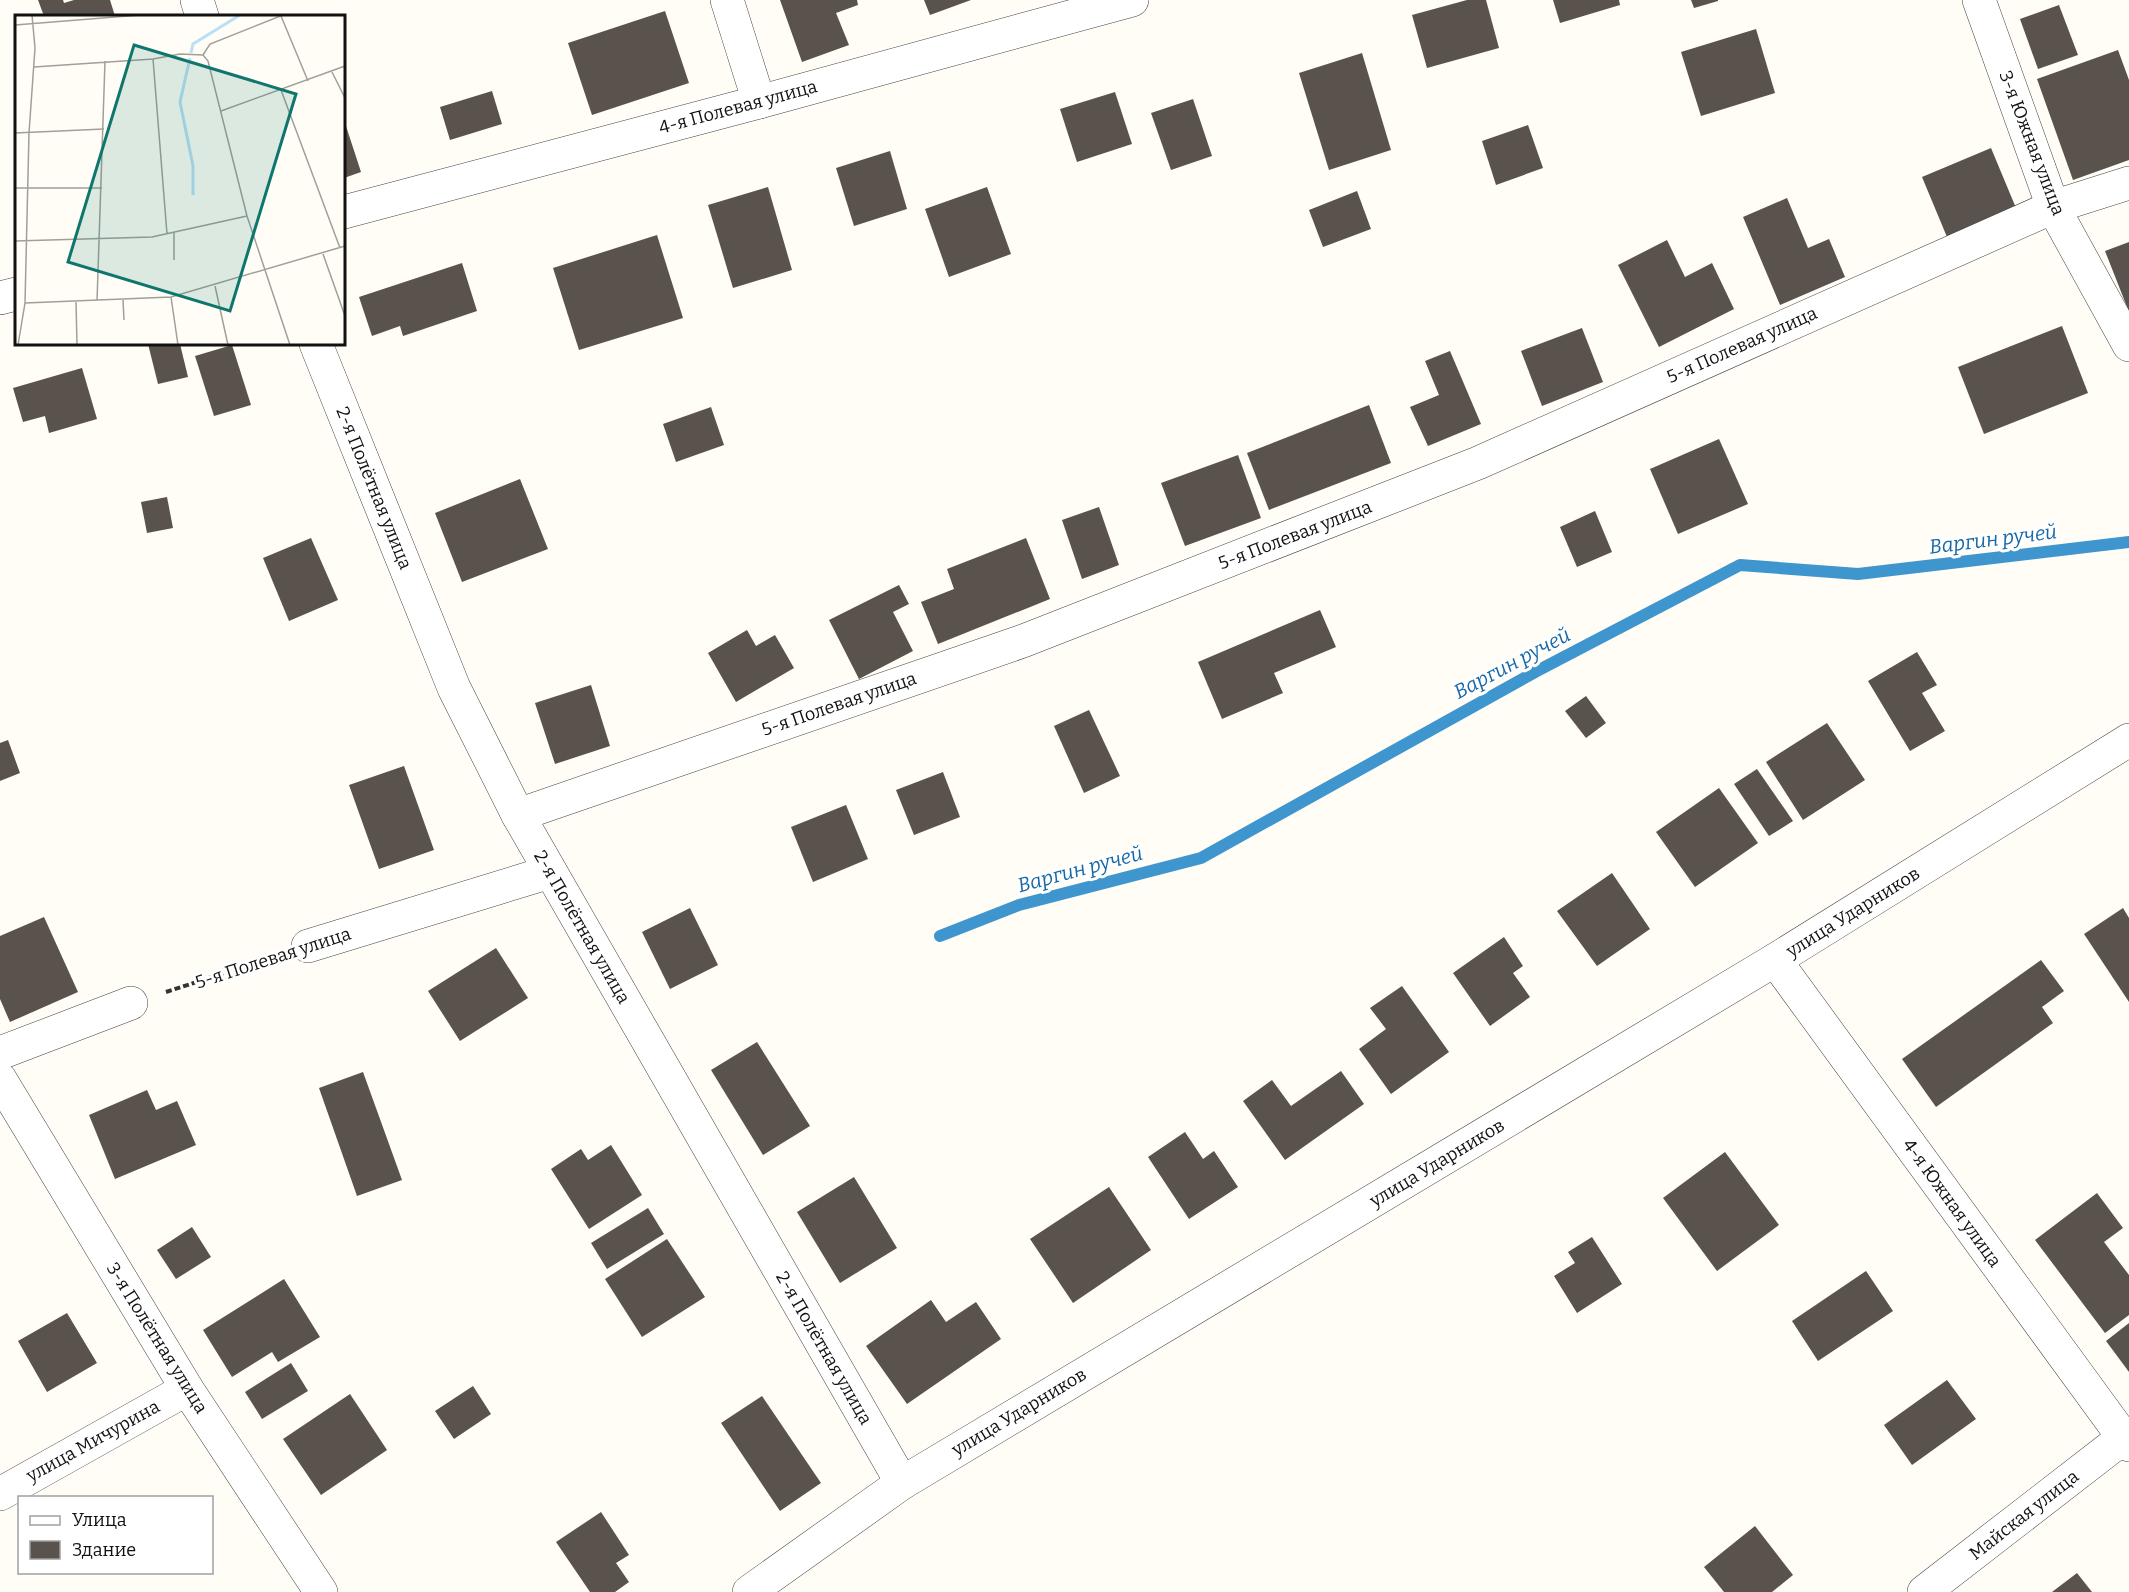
<svg xmlns="http://www.w3.org/2000/svg" width="2129" height="1592" viewBox="0 0 2129 1592" font-family="Bitter,serif">
  <style>
    .lines { fill: none; stroke-linecap: round; stroke-linejoin: round }
    .stream { stroke: #3f96cf; stroke-width: 12 }
    .building { fill: #5a524d }
    .minor-casing { stroke: #444; stroke-width: 34 }
    .path { stroke: #333; stroke-width: 4; stroke-dasharray: 6 3; stroke-linecap: butt }
    .minor { stroke: #fff; stroke-width: 33 }
    .labels { text-anchor: middle; dominant-baseline: central; stroke-width: 6; stroke-linejoin: round; paint-order: stroke }
    .street-label { font-size: 18px; fill: #111; stroke: #fff }
    .water-label { font-size: 20px; font-style: italic; fill: #1768a6; stroke: #fff }
    .inset-river { fill: none; stroke: #b9e0f7; stroke-width: 3 }
    .inset-road { fill: none; stroke: #a09f9a; stroke-width: 1.5 }
    .view { fill: #0f766e; fill-opacity: 0.15; stroke: #0f766e; stroke-width: 3 }
    .inset-edge { fill: none; stroke: #111; stroke-width: 3 }
  </style>
  <rect width="100%" height="100%" fill="#fffdf5"/>
  <g class="lines">
    <path class="stream" d="M940,936L1019,905L1201,858L1537,671L1740,565L1858,574L2129,542"/>
  </g>
  <g class="building">
    <path d="M38,0H63L64,3L74,0H110L115,16H44Z"/>
    <path d="M780,0H857L858,5L836,13L849,45L802,62Z"/>
    <path d="M924,0H971L930,15Z"/>
    <path d="M1467,0H1486L1499,48L1427,68L1412,15Z"/>
    <path d="M1553,0H1619L1620,5L1560,23Z"/>
    <path d="M1691,0H1718V1L1694,8Z"/>
    <path d="M2059,5L2078,55L2038,69L2020,19Z"/>
    <path d="M665,11L689,83L592,115L568,43Z"/>
    <path d="M1756,29L1775,93L1701,116L1681,52Z"/>
    <path d="M2118,50L2129,80V160L2073,180L2037,79Z"/>
    <path d="M1362,53L1391,150L1329,170L1299,73Z"/>
    <path d="M492,91L502,124L450,140L440,107Z"/>
    <path d="M1115,92L1132,144L1077,162L1060,109Z"/>
    <path d="M1193,99L1212,156L1171,170L1151,113Z"/>
    <path d="M344,120L361,172L344,178Z"/>
    <path d="M1528,125L1543,168L1496,185L1482,141Z"/>
    <path d="M1991,148L2016,208L1947,237L1922,177Z"/>
    <path d="M890,151L907,209L854,226L836,168Z"/>
    <path d="M768,187L792,270L733,288L708,205Z"/>
    <path d="M987,187L1011,254L949,277L925,209Z"/>
    <path d="M1357,191L1371,229L1323,247L1309,210Z"/>
    <path d="M1787,198L1808,248L1829,239L1845,277L1780,305L1743,217Z"/>
    <path d="M657,235L683,318L579,350L553,268Z"/>
    <path d="M1667,240L1685,277L1712,263L1734,309L1659,347L1618,265Z"/>
    <path d="M2129,242V312L2105,251Z"/>
    <path d="M462,263L477,311L403,336L400,326L372,336L359,297Z"/>
    <path d="M2062,326L2088,393L1984,434L1958,367Z"/>
    <path d="M1582,328L1603,382L1542,406L1521,351Z"/>
    <path d="M148,344H180L188,377L158,384Z"/>
    <path d="M232,345L251,405L214,416L195,356Z"/>
    <path d="M1450,351L1481,424L1428,446L1410,407L1439,395L1425,361Z"/>
    <path d="M82,368L97,419L49,433L45,416L23,422L13,388Z"/>
    <path d="M1369,405L1391,463L1269,510L1247,453Z"/>
    <path d="M711,407L724,445L676,462L663,424Z"/>
    <path d="M1719,439L1748,504L1678,534L1650,469Z"/>
    <path d="M1238,455L1261,518L1185,546L1161,483Z"/>
    <path d="M520,479L548,549L462,582L435,513Z"/>
    <path d="M167,497L173,528L147,533L141,502Z"/>
    <path d="M1099,507L1119,565L1082,579L1062,520Z"/>
    <path d="M1595,511L1612,552L1577,567L1560,527Z"/>
    <path d="M311,538L338,600L289,621L263,558Z"/>
    <path d="M1026,538L1050,599L938,644L921,602L954,589L947,569Z"/>
    <path d="M899,585L909,604L893,612L913,651L859,679L829,620Z"/>
    <path d="M1320,610L1336,647L1274,673L1283,693L1222,719L1198,662Z"/>
    <path d="M747,630L756,646L775,635L794,668L736,702L708,653Z"/>
    <path d="M1917,652L1937,685L1922,693L1945,731L1910,751L1868,681Z"/>
    <path d="M591,685L610,746L555,764L535,703Z"/>
    <path d="M1586,696L1606,723L1586,738L1565,711Z"/>
    <path d="M1089,710L1120,776L1084,793L1054,726Z"/>
    <path d="M1827,723L1865,780L1803,820L1766,762Z"/>
    <path d="M8,740L20,773L0,781V743Z"/>
    <path d="M404,766L434,850L379,869L349,785Z"/>
    <path d="M1757,769L1793,821L1769,836L1734,784Z"/>
    <path d="M943,772L960,817L914,835L896,790Z"/>
    <path d="M1719,788L1758,843L1695,887L1656,832Z"/>
    <path d="M846,805L868,859L813,882L791,827Z"/>
    <path d="M1612,873L1650,929L1597,966L1557,911Z"/>
    <path d="M690,908L718,965L670,989L642,932Z"/>
    <path d="M2123,908L2129,918V1002L2084,934Z"/>
    <path d="M44,917L78,992L10,1022L0,999V936Z"/>
    <path d="M1504,937L1523,966L1513,973L1530,997L1490,1026L1453,973Z"/>
    <path d="M496,948L528,998L460,1041L428,991Z"/>
    <path d="M2041,960L2064,991L2042,1007L2053,1023L1936,1107L1902,1059Z"/>
    <path d="M1402,986L1449,1052L1391,1094L1359,1049L1386,1029L1370,1008Z"/>
    <path d="M757,1042L810,1126L763,1155L711,1070Z"/>
    <path d="M1341,1071L1364,1104L1285,1160L1243,1101L1272,1080L1291,1106Z"/>
    <path d="M363,1072L402,1180L357,1196L319,1088Z"/>
    <path d="M147,1090L156,1110L177,1101L196,1145L115,1179L89,1115Z"/>
    <path d="M1185,1132L1203,1159L1214,1151L1238,1187L1189,1219L1148,1157Z"/>
    <path d="M611,1145L642,1195L589,1229L551,1169L581,1149L588,1160Z"/>
    <path d="M1725,1152L1779,1225L1717,1271L1663,1198Z"/>
    <path d="M854,1177L897,1248L840,1283L797,1212Z"/>
    <path d="M1109,1187L1151,1250L1073,1303L1030,1239Z"/>
    <path d="M2097,1193L2123,1228L2104,1242L2129,1275V1315L2105,1333L2035,1240Z"/>
    <path d="M648,1208L664,1234L607,1269L591,1243Z"/>
    <path d="M192,1227L211,1257L176,1279L157,1250Z"/>
    <path d="M1592,1237L1622,1284L1577,1313L1554,1276L1575,1263L1568,1252Z"/>
    <path d="M667,1239L705,1297L642,1337L605,1279Z"/>
    <path d="M1866,1271L1893,1311L1818,1361L1792,1321Z"/>
    <path d="M284,1279L320,1337L278,1362L272,1352L232,1377L203,1330Z"/>
    <path d="M931,1300L946,1322L976,1302L1001,1339L907,1404L866,1346Z"/>
    <path d="M67,1313L97,1363L47,1392L18,1341Z"/>
    <path d="M2129,1323V1372L2106,1341Z"/>
    <path d="M291,1363L308,1391L262,1419L245,1392Z"/>
    <path d="M1947,1380L1976,1419L1912,1465L1884,1425Z"/>
    <path d="M473,1386L491,1414L454,1439L435,1411Z"/>
    <path d="M350,1394L387,1450L321,1495L283,1439Z"/>
    <path d="M762,1396L821,1483L780,1511L721,1423Z"/>
    <path d="M601,1512L629,1555L616,1563L629,1582L615,1592H590L556,1542Z"/>
    <path d="M1755,1526L1793,1575L1772,1592H1724L1704,1567Z"/>
    <path d="M2077,1573L2092,1592H2052Z"/>
  </g>
  <g class="lines">
    <defs>
      <g id="minor">
        <path d="M197,0L202,16"/>
        <path d="M727,0L759,102"/>
        <path d="M1979,0L2053,207L2129,345"/>
        <path d="M344,212L759,102L1132,0"/>
        <path d="M0,298L16,294"/>
        <path d="M316,344L454,688L518,815L902,1483"/>
        <path d="M518,815L1023,641L1478,463L2053,207L2129,183"/>
        <path d="M308,946L550,872"/>
        <path d="M1775,960L2129,1445"/>
        <path d="M0,1053L131,1003"/>
        <path d="M0,1079L187,1389L321,1592"/>
        <path d="M0,1494L187,1389"/>
        <path d="M749,1592L902,1483L1775,960L2129,740"/>
        <path d="M1924,1592L2123,1438"/>
      </g>
    </defs>
    <use href="#minor" class="minor-casing"/>
    <path class="path" d="M166,992L273,957"/>
    <use href="#minor" class="minor"/>
  </g>
  <g class="labels">
    <g class="street-label">
      <text transform="translate(738 107) rotate(-15)">4-я Полевая улица</text>
      <text transform="translate(2032 143) rotate(69)">3-я Южная улица</text>
      <text transform="translate(1742 345) rotate(-24)">5-я Полевая улица</text>
      <text transform="translate(374 488) rotate(68)">2-я Полётная улица</text>
      <text transform="translate(1295 535) rotate(-21)">5-я Полевая улица</text>
      <text transform="translate(839 704) rotate(-19)">5-я Полевая улица</text>
      <text transform="translate(1853 912) rotate(-32)">улица Ударников</text>
      <text transform="translate(582 927) rotate(60)">2-я Полётная улица</text>
      <text transform="translate(273 958) rotate(-18)">5-я Полевая улица</text>
      <text transform="translate(1437 1163) rotate(-31)">улица Ударников</text>
      <text transform="translate(1952 1203) rotate(54)">4-я Южная улица</text>
      <text transform="translate(157 1338) rotate(58)">3-я Полётная улица</text>
      <text transform="translate(824 1348) rotate(60)">2-я Полётная улица</text>
      <text transform="translate(1019 1412) rotate(-31)">улица Ударников</text>
      <text transform="translate(93 1441) rotate(-29)">улица Мичурина</text>
      <text transform="translate(2024 1515) rotate(-38)">Майская улица</text>
    </g>
    <g class="water-label">
      <text transform="translate(1993 539) rotate(-7)">Варгин ручей</text>
      <text transform="translate(1512 663) rotate(-28)">Варгин ручей</text>
      <text transform="translate(1080 869) rotate(-15)">Варгин ручей</text>
    </g>
  </g>
  <g transform="translate(15 15)">
    <rect width="330" height="330" fill="#fffdf5"/>
    <path class="inset-river" d="M176,38L178,29L225,0M175,43L165,87L178,151V180"/>
    <path class="inset-road" d="M266,1L293,66M0,10L125,0M188,40L193,46L232,201L275,330M188,40L195,29L268,0M138,44L152,219M19,52L138,44L165,39L188,40M317,57L330,83M266,75L325,233M206,96L330,51M0,118L89,114M0,173H87M0,226L137,222L232,201M308,239L330,301M159,245V218M200,271L213,330M156,282L163,330M108,285L109,305M82,286L90,46M61,287L62,330M10,288L156,282L330,231M3,330L10,288L14,118L20,33L17,0"/>
    <path class="view" d="M119,30L281,79L215,296L53,247Z"/>
    <rect width="330" height="330" class="inset-edge"/>
  </g>
  <rect x="18" y="1496" width="195" height="78" fill="#ffffff" stroke="#a0a0a0" stroke-width="1.5"/>
  <rect x="30" y="1516" width="30" height="9" fill="#ffffff" stroke="#a0a0a0" stroke-width="1.5"/>
  <text x="72" y="1526" font-size="18" fill="#111111">Улица</text>
  <rect x="30" y="1541" width="30" height="18" fill="#5a524d" stroke="#a0a0a0" stroke-width="1.5"/>
  <text x="72" y="1556" font-size="18" fill="#111111">Здание</text>
</svg>
